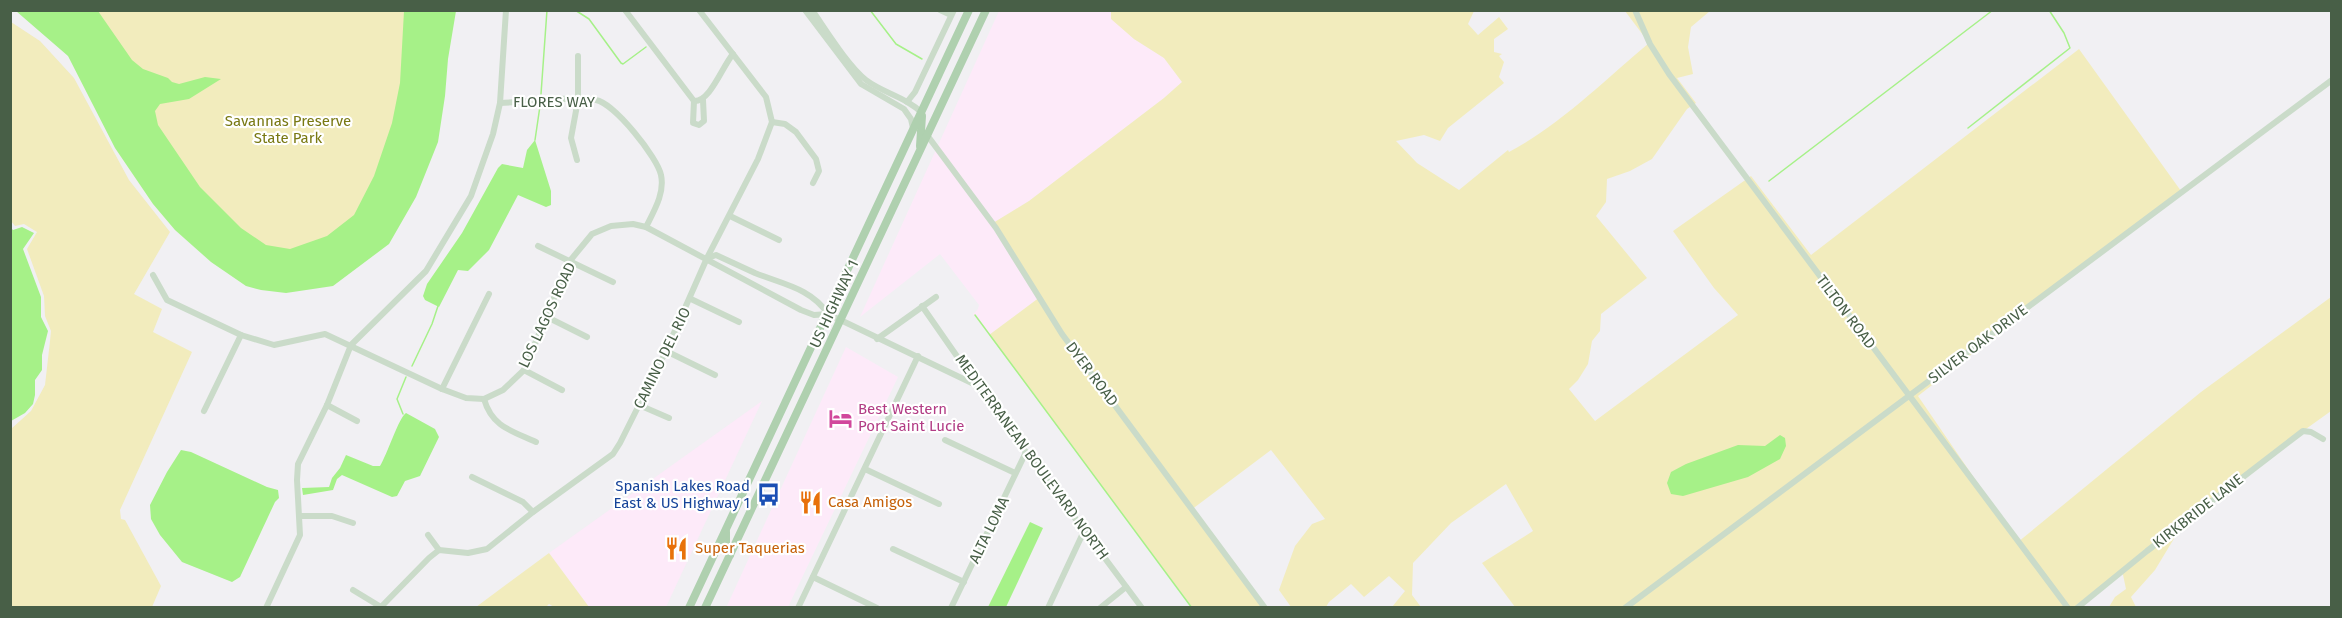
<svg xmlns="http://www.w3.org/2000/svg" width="2342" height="618" viewBox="0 0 2342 618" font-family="'Fira Sans',sans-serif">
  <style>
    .commercial { fill: #fdeaf9 }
    .green { fill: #f2ecbd }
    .water { fill: #a6f188 }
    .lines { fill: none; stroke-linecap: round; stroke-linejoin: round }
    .stream { stroke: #a6f188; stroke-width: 1.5 }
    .minor { stroke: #cadbc9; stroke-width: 6 }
    .major { stroke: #afd0af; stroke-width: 8 }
    .labels { text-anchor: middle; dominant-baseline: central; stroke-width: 4.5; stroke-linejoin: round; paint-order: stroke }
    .street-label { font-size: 15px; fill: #485f47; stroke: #fff }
    .park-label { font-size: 15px; fill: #797913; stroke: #fff }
    .hotel-label { font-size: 15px; fill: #b23c85; stroke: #fff; text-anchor: start }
    .transit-label { font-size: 15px; fill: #164399; stroke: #fff; text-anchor: end }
    .food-label { font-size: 15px; fill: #c56008; stroke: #fff; text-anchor: start }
  </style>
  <rect width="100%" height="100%" fill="#f1f0f3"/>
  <g class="commercial">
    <path d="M999,11H1111L1112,19L1134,39L1164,58L1182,82L1164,98L1029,201L993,223L1040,297L989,335L973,314L978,309L979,305L940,254L860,317Z"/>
    <path d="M846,347L898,377L788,607L726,608Z"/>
    <path d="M762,401L666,607H589L549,553Z"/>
  </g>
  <g class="green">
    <path d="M57,11H424L420,141L337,252L252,257Z"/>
    <path d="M1111,11H1474L1468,24L1478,35L1499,17L1508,29L1494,39V52L1502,54L1499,56L1504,62L1499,77L1504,83L1448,128L1440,141L1424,135L1396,141L1417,163L1459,190L1508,150L1509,152C1559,126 1606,79 1649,43L1625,11H1710L1691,27L1688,47L1693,74L1677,78L1696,103L1687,109L1652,159L1630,171L1607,179L1606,202L1596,216L1647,278L1601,314L1600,331L1592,341L1588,364L1578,380L1569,389L1595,421L1738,315L1714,288L1673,231L1751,176L1811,255L2079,49L2181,191L1918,396L2018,542L2201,392L2331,297V411L2282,446L2178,527V532L2155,570L2131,597L2136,607H2109L2115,597L2126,589L2122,570L2074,607H1515L1482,563L1533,531L1506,484L1451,523L1413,563L1412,595L1421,607H1392L1405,591L1389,576L1364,597L1351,584L1329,602L1326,607H1291L1279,590L1295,546L1312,524L1325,519L1271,450L1191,510L1266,607H1192L989,335L1040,297L993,223L1029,201L1164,98L1182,82L1164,58L1134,39L1111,19Z"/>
    <path d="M11,22L40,41L74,78L129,180L170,232L134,294L162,309L153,332L192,352L120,510L121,519L125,520L161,586L152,607H11V429L31,411L45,385L50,341L51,331L45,316L44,296L27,249L37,232L24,224L15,226L11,221Z"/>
    <path d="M549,553L589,607H554L549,604L545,608L476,607Z"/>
  </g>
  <g class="water">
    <path d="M16,11H98L132,60L143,69L168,78L172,82L179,84L205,77L221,79L189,99L160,104L155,111L158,125L200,187L241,228L266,245L290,249L327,236L354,215L374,176L392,123L400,83L404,11H456L448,59L445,96L438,142L416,197L389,244L333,286L286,293L261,290L246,286L211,262L175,230L153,204L115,148L68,56Z"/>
    <path d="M535,140L551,191V205L546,207L518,195L489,250L468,271L458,270L439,307L425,300L423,296L427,284L462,233L498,168L502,164L523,168L527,150Z"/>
    <path d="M10,227L13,230L22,227L34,233L23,249L41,297V317L48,331L42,355V370L35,380V395L33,404L25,413L11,421Z"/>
    <path d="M406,413L435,429L439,437L420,476L405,481L397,496L392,497L342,475L337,479L333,490L303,495L302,488L329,487L332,478L340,468L346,455L373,466H380C387,455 399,417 406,413Z"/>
    <path d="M1780,435L1785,438L1786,446L1780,459L1748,477L1683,496L1671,494L1667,483L1671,472L1686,464L1738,445L1765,446Z"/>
    <path d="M181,450L191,452L267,487L278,490L279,498L275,502L240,577L232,582L182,562L160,535L151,519L150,505L167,472Z"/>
    <path d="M1030,522L1043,528L1006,607H988Z"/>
  </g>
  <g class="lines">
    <g class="stream">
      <path d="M575,10L589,19L621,63L623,64L646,47"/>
      <path d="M870,10L896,44L922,59"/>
      <path d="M541,94L547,10"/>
      <path d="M1968,128L2070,48L2064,33L2049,10"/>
      <path d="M535,140L540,106"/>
      <path d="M1769,181L1993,10"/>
      <path d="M975,315L1192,608"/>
      <path d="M412,366L432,324L438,306"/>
      <path d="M403,414L397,399L406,377"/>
    </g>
    <g class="minor">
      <path d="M625,10L694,101"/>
      <path d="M805,10L861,84L904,109L911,119L913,128"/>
      <path d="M812,10C826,30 848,66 866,80C883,93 906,97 922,113"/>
      <path d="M940,10L951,15"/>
      <path d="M1635,10L1650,44L1669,74L2068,608"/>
      <path d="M694,101C710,102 722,67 733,54"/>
      <path d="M694,101L693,123L699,125L704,121L703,100"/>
      <path d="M907,102L915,92L954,10"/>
      <path d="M500,103C528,102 569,96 596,100C614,103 658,158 661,175C665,193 654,211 646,227"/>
      <path d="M772,122L785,124L796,132L816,159L819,171L813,183"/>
      <path d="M927,135L996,228L1062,334L1265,608"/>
      <path d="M577,160L571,138L578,100V56"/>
      <path d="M730,216L779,240"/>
      <path d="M538,246L613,282"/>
      <path d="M708,258L716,255C729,261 742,267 755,273C782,284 811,288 828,314L976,385"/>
      <path d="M153,275L167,300L241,335L274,345L325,334L442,389L466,398L484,399L503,390L524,370L569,262L592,234L611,226L633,224L646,227L801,310L814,315L828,314"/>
      <path d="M691,299L739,322"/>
      <path d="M922,306L993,408L1142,608"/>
      <path d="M547,317L587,337"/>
      <path d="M877,339L936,297"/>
      <path d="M666,351L715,375"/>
      <path d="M524,370L562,390"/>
      <path d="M442,389L489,294"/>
      <path d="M484,399C492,427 512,431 536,442"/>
      <path d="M327,405L357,421"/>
      <path d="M639,405L669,418"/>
      <path d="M204,411L241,335"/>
      <path d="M945,440L1015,473"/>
      <path d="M865,469L939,504"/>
      <path d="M472,477L523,502L533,512"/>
      <path d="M300,516H332L353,523"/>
      <path d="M428,535L439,550"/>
      <path d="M893,549L964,582"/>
      <path d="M813,577L877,608"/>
      <path d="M353,590L381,607"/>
      <path d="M266,608L300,535L297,480L298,464L327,405L351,345L426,271L471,196L493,134L500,103L506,10"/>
      <path d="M380,608L429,558L439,550L468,553L487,549L533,512L613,454L620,443L666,351L707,258L758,159L772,122L766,97L699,10"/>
      <path d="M798,608L918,356"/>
      <path d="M951,608L1026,452"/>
      <path d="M1048,608L1084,531"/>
      <path d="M1100,608L1126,587"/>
      <path d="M1625,608L2332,80"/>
      <path d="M2077,608L2147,551L2303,431L2311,432L2323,439"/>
    </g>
    <g class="major">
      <path d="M920,146L922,116"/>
      <path d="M726,532V547L730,555"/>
      <path d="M689,608L969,10"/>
      <path d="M705,608L986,10"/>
    </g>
  </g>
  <defs>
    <symbol id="hotel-bare" viewBox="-9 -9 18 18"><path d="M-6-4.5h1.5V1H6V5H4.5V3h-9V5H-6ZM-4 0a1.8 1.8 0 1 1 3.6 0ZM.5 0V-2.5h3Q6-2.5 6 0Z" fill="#d1479c" stroke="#fff" stroke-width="2.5" paint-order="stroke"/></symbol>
    <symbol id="bus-bare" viewBox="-9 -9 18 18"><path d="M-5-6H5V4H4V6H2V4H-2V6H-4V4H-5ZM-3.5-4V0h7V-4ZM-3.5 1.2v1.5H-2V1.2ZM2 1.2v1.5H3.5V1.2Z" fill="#1a4fb4" stroke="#fff" stroke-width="2.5" paint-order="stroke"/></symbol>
    <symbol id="restaurant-bare" viewBox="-9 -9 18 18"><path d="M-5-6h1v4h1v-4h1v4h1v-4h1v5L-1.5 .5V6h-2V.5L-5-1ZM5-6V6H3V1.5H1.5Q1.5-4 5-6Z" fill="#e8710a" stroke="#fff" stroke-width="2.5" paint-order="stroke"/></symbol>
  </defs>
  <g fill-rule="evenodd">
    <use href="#hotel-bare" x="824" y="402" width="33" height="33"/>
    <use href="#bus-bare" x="752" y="478" width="33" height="33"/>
    <use href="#restaurant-bare" x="794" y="486" width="33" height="33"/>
    <use href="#restaurant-bare" x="660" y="532" width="33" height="33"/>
  </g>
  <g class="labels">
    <g class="street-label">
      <text x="554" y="102">FLORES WAY</text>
      <text transform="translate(834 304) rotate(-65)">US HIGHWAY 1</text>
      <text transform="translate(1846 312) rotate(53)">TILTON ROAD</text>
      <text transform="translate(547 315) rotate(-65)">LOS LAGOS ROAD</text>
      <text transform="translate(1978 344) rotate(-37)">SILVER OAK DRIVE</text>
      <text transform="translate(662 358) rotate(-64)">CAMINO DEL RIO</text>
      <text transform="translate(1092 374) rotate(53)">DYER ROAD</text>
      <text transform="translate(1032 457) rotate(54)">MEDITERRANEAN BOULEVARD NORTH</text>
      <text transform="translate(2198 511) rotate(-38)">KIRKBRIDE LANE</text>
      <text transform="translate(989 530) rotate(-64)">ALTA LOMA</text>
    </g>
    <g class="park-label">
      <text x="288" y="121">Savannas Preserve<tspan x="288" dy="17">State Park</tspan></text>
    </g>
    <g class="hotel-label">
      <text x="858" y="409">Best Western<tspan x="858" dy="17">Port Saint Lucie</tspan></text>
    </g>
    <g class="transit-label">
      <text x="750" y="486">Spanish Lakes Road<tspan x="750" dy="17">East &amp; US Highway 1</tspan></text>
    </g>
    <g class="food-label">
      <text x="828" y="502">Casa Amigos</text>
      <text x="695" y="548">Super Taquerias</text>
    </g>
  </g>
  <rect width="2342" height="618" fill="none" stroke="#485f47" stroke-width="24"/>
</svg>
